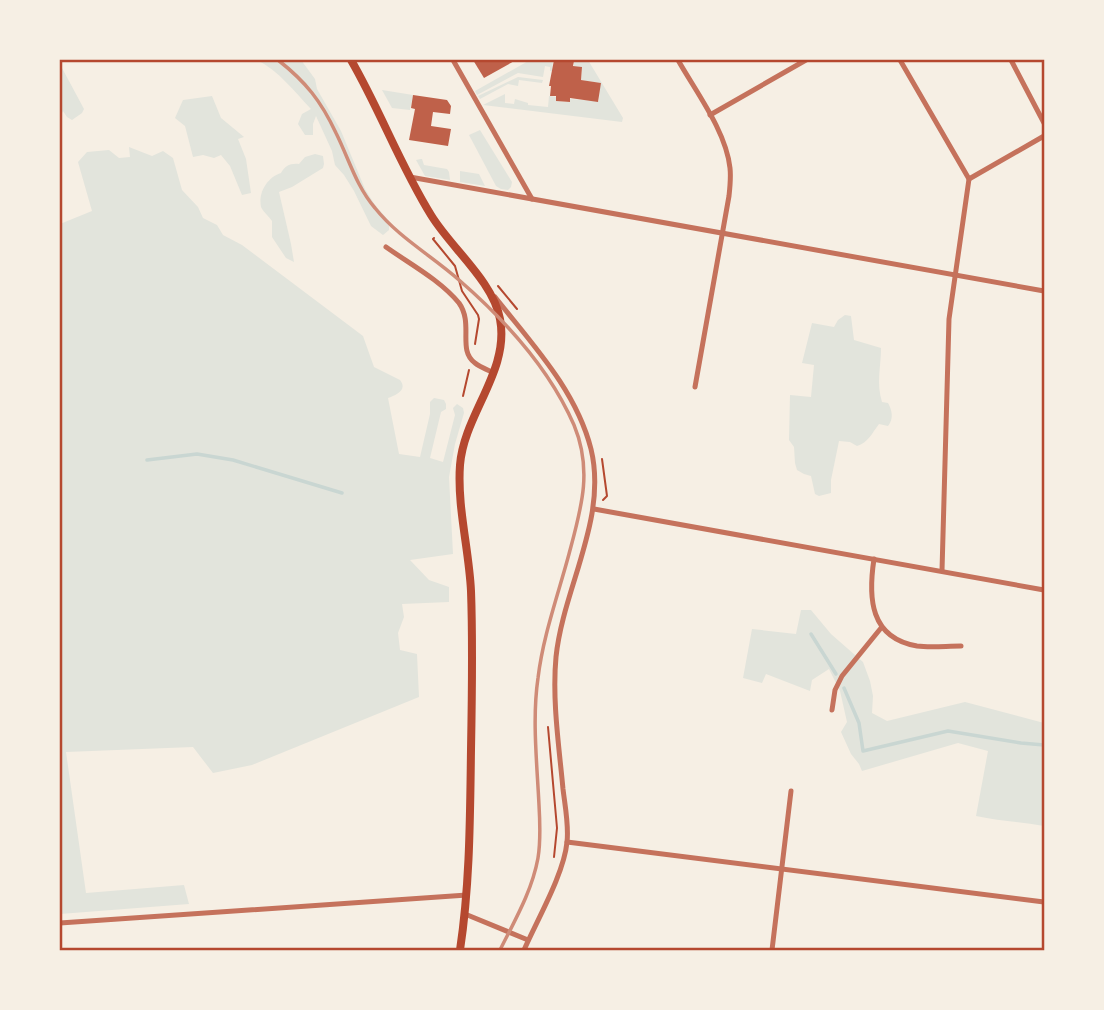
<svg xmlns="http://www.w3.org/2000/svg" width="1104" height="1010" viewBox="0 0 1104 1010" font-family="'Playfair Display',serif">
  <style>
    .green { fill: #e2e4dc }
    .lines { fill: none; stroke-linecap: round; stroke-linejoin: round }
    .stream { stroke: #c9d6d2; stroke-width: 3.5 }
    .building { fill: #bf614a }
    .path { stroke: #b5482f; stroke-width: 2 }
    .minor { stroke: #c5725c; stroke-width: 5 }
    .secondary { stroke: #b5482f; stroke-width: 8 }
    .rail { stroke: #cf8b77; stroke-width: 3.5 }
    .neatline { fill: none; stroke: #b5482f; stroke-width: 2.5 }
  </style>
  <rect width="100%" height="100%" fill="#f6efe4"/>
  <g class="green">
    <path d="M257,60H301L315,79L317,89L341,131L365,189L375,205L389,221V230L383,235L371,226L354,191L344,175L335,165L332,151L316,116L313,124V135H305L298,124L302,114L311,109C294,91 279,71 257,60Z"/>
    <path d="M530,60H553L552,71H550V67L545,66L543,77L518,73L477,95L475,91Z"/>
    <path d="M564,60H588L623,118L622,122L483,105L505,94V103L514,104L515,99L528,103V105L548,107L549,96L556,97V101L569,102L570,99L599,101L600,83L581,80L582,67L574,66V61Z"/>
    <path d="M62,68L84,109L82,113L72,120L67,117L63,111L60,117V70Z"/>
    <path d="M518,77L543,80L542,83L519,80L518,86L508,84L480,99L478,96Z"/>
    <path d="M382,90L413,95L410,110L392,108Z"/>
    <path d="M212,96L221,118L244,137L238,139L246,159L251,193L242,195L230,166L221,155L214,158L203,155L193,157L185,126L175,118L183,100Z"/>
    <path d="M480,130L512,182L511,187L508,190L501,189L496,186L469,135Z"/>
    <path d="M129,147L152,156L163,151L173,158L182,190L198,207L203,218L217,225L223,235L242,245L363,336L374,367L400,380C408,390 396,395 388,398L399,454L420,457L430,414V402L434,398L444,400L446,404V409L441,412L430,458L443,462L455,415L453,408L457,404L463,408L464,413L455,444L449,477L453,554L410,560L429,580L449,587V602L402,604L404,617L398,633L400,650L417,654L419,697L252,765L213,773L193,747L66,752L86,893L184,885L189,904L60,914V224L92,211L78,162L87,152L109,150L119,158L130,157Z"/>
    <path d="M315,154L323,156L324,164L323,168L292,187L279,192L291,244L294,262L286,258L272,237V221C269,216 263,212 261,207C258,192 268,177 281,173C285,166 290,163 299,164L305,157Z"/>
    <path d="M421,159H422L424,165L447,169L449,172L450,180L425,176L416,160Z"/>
    <path d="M460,171L479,174L485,186L460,182Z"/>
    <path d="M845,315L851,316L854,340L881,348C881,367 876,383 882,402L888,403C892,410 894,419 888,426L879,424C872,433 868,443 857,446L850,442L839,441L831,480V493L819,496L815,494L811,476L804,474L797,470L795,463L794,447L789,440L790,395L811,397L814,365L802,363L812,323L834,327L838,320Z"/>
    <path d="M801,610H811L831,634L863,662L870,681L873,696L872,713L887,721L965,702L1044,723V826C1022,822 999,821 976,816L988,751L958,743L862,771L859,764L851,754L841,732L847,722L840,691L829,669L812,680L810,691L766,674L762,683L743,678L752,629L796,634Z"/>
  </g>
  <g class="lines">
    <g class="stream">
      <path d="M147,460L197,454L233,460L342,493"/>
      <path d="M811,634L836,674"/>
      <path d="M844,688L859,723L863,751L948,731L1021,743L1044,745"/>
    </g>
  </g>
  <g class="building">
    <path d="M473,60H516L484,78Z"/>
    <path d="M554,60L574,61L573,66L582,67L581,80L601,83L598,102L570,98V102L556,101V96H550L551,86H549Z"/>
    <path d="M413,95L447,100L451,106L450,114L433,112L431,126L451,129L448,146L409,140L415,109L411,108Z"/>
  </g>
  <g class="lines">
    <g class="path">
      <path d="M434,238L433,239L455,266L462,291L478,315L479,319L475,344"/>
      <path d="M498,286L517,309"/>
      <path d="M463,396L469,370"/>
      <path d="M602,459L607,496L603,500"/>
      <path d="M548,727L557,828L554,857"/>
    </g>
    <g class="minor">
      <path d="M453,60L532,199"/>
      <path d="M678,60C696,92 726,131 730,168C731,177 730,187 729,196L695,387"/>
      <path d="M900,60L969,179L949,319L942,571"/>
      <path d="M1011,60L1044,123"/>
      <path d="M710,115L806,60"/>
      <path d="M410,177L1044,291"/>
      <path d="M969,179L1044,136"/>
      <path d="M386,247C410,264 440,280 459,303C474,324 457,350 475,363C480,367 488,370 494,373"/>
      <path d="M495,297C532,344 576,390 591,449C608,519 563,588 556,657C552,700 559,746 563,789C565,806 569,825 567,842C564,874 537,920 524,950"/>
      <path d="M594,509L1044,590"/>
      <path d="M874,559C868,598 870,638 917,646C931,648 946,646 961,646"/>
      <path d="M832,710L835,690L842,676L881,628"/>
      <path d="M567,842L1044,902"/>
      <path d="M465,914L528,940"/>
      <path d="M60,923L467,895"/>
      <path d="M772,950L791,791"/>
    </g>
    <path class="secondary" d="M351,60C380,110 400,165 431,215C451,248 493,281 500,319C510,371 464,414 460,465C457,507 469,549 471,591C473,644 472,697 471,750C470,817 470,884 460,950"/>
    <path class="rail" d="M278,60C306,82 321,101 336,133C349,159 356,186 375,208C398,237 432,256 459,280C504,319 550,370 574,425C593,471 581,509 569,554C558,595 543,636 538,678C532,719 537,763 539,805C540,822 541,840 538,858C532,891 515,920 500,950"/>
  </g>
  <rect width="1104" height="1010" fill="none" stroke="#f6efe4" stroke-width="122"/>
  <rect x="61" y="61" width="982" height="888" class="neatline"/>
</svg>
